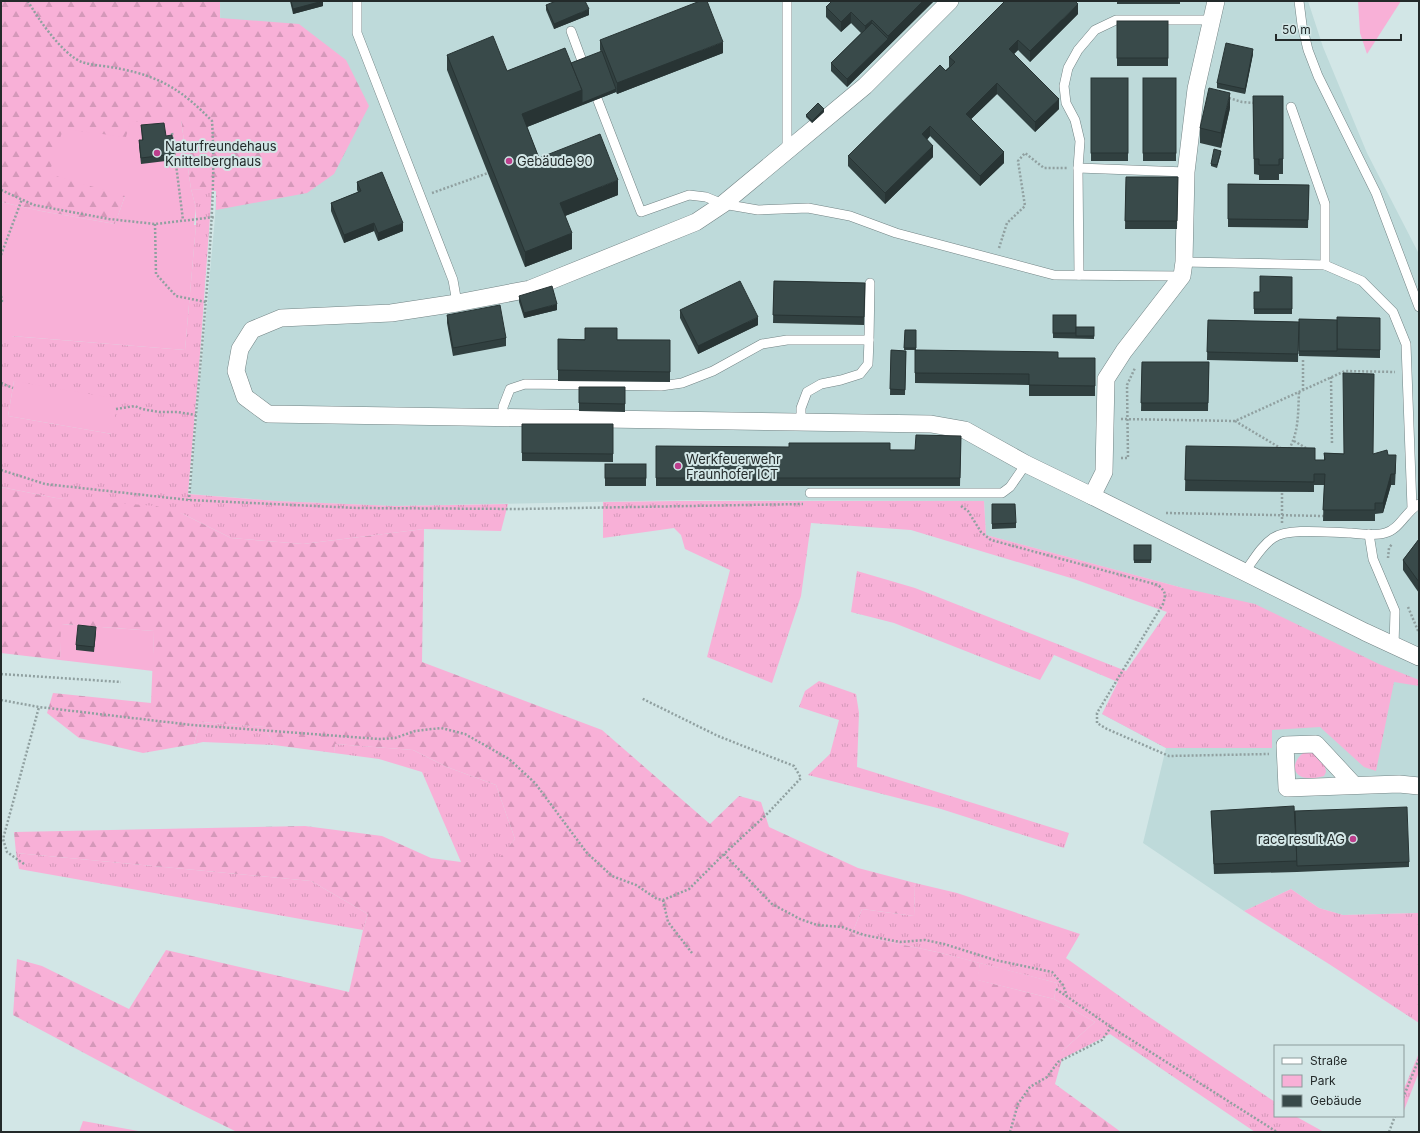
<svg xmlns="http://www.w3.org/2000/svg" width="1420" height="1133" viewBox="0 0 1420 1133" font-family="Inter,sans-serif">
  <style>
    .built { fill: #bedada }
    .grass { fill: url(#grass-tufts); fill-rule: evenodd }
    .forest { fill: url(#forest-firs) }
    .green { fill: #f8b0d7 }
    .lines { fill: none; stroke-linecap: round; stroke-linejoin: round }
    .lane-casing { stroke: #728384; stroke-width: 10 }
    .street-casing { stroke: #728384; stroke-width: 18 }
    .path { stroke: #90a0a0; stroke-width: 2.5; stroke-dasharray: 2 2; stroke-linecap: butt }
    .lane { stroke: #fff; stroke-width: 9 }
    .street { stroke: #fff; stroke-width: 17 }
    .wall { fill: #314040 }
    .shaded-wall { fill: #283434 }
    .building { fill: #394a4a; stroke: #283434 }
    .poi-dot { fill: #bc3f8d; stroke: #d2e6e6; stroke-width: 1.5 }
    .labels { text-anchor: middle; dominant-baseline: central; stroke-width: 4; stroke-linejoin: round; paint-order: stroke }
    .poi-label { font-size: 13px; fill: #232a2a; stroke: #d2e6e6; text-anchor: start }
  </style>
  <defs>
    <pattern id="grass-tufts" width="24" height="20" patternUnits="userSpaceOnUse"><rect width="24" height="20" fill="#f8b0d7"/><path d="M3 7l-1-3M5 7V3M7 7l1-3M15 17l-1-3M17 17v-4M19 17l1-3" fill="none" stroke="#d498b9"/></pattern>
    <pattern id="forest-firs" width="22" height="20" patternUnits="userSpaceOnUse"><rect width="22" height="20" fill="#f8b0d7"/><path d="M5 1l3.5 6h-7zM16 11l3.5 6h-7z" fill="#d498b9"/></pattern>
  </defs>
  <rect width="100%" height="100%" fill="#d2e6e6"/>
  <path class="built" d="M220,1H1308L1323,47L1367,153L1419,254V913L1343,915L1319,908L1291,889L1244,911L1143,843L1166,748L1102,714L1183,588L986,535L984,501L686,500L394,506L276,501L190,494L215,217L221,90Z"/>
  <g class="grass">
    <path d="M191,189L212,190L200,354L188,494L276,501L394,506L508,504L501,531L424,529L303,544L231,538L183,514L56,498L1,487V345L11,336L185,350L196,225V208ZM14,381L112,434L8,416Z"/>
    <path d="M677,501H984L986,535L1183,588L1255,604L1379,664L1419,680V686L1394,682L1376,771L1364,767L1320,727L1272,730V748H1166L1102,714L1118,682L1054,655L1040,680L894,623L851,612L857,571L915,588L1126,671L1167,612L1074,579L911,530L811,523L801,596L772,683L707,657L730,570L685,549L681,535L674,528L603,538V502Z"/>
    <path d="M819,681L856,694L859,713L857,767L1069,833L1064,848L941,809L808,775L830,754L839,720L799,707L805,691Z"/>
    <path d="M200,722L265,727L274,745L203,742L194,744Z"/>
    <path d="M335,744L413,750L447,767L496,785L515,839L497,862H461L422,772L379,759L334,753Z"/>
    <path d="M1305,752H1311L1314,754L1325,766L1326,772L1324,776C1319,778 1308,779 1302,777C1289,771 1296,757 1305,752Z"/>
    <path d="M16,853L311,881L368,914L363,930L19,869Z"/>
    <path d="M915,883L957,893L1080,934L1066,958L1139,1010L1275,1102V1116H1295L1324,1132H1255L1110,1034L1062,1059V1051L1095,1022L1054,999L1057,983L937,952L852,934L862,909L914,916Z"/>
    <path d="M1291,889L1319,908L1343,915L1419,913V1023L1329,964L1244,911Z"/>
    <path d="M1419,1053V1072L1403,1113V1091Z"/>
    <path d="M83,1121L144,1132H79Z"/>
  </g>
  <g class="forest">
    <path d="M1,1H220V18L299,24L346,60L369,106L334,174L307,193L216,210V191L191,189L181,120L125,196L115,224L41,211L1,202Z"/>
    <path d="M1,487L56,498L156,506L183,514L231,538L303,544L424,529L422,662L602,730L710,824L739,796L761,802L769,827L858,868L915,883L914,916L862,909L852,934L937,952L980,963L978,980L1054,999L1095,1022L1062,1051V1059L1055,1084L1121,1132H237L174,1101L13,1015L17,959L42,966L129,1009L166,950L349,992L363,930L368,914L311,881L16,853L14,832L305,826L382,836L431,858L461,862H496L515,839L496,785L447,767L413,750L335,744L334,753L274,745L265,727L200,722L194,744L143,753L79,738L47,713L53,693L151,703L154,631L62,624L60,660L1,653Z"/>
  </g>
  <g class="green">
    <path d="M1358,1H1401L1367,54L1360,33Z"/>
    <path d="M181,120L191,189L196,208L194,225H196L185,350L12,336L1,345V202L41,211L115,224L125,196L49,174L63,129L126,137L130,122Z"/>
    <path d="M14,381L118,399L112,434L8,416Z"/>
    <path d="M61,624L154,631L153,671L60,660Z"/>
    <path d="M980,963L1057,983L1054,999L977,980Z"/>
  </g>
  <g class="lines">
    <defs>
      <g id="lane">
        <path d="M357,1V33L453,280L457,303"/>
        <path d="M787,1V150"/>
        <path d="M1299,1L1302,25L1308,50L1318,76L1376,193L1419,307"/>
        <path d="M571,31L585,69"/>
        <path d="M593,88L641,212L689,195L706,197L723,204L758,210L808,208L850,216L896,233L1054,275L1182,276"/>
        <path d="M1291,107L1325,204V265"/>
        <path d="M1078,168L1186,172"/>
        <path d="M1184,262L1325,265L1362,281L1393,312L1406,344L1412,508"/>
        <path d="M1079,275L1078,168L1080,141L1075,120L1066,103L1064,86L1068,68L1078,50L1095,30L1116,20H1212"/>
        <path d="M869,340L870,283"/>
        <path d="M503,418V407L510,389L525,384L661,386L682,383L713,371L762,344L787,340H869L868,364L860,374L841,380L821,384L807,392L801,408V421"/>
        <path d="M810,493H1002L1010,487L1026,464"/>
        <path d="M1369,534L1373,559L1395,611L1394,646"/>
        <path d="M1244,573C1253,561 1261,546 1273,538C1289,527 1332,533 1351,533C1362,534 1375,536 1385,533C1400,529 1406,511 1419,504"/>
      </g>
      <g id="street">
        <path d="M950,1L865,86L723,204L696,222L530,289L457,303L391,313L281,318L252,330L240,349L236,371L245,397L268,414L931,424L965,430L1026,464L1092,496"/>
        <path d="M1216,1L1196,89L1186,172L1184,262L1182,276L1124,351L1106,379L1104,472L1092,496L1365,632L1419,657"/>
        <path d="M1354,785L1316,744L1285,745L1287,788L1399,784L1419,786"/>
      </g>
    </defs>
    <use href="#lane" class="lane-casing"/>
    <use href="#street" class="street-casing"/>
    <g class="path">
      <path d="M28,1C38,19 63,55 82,62C94,66 109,66 121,69C162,77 184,92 212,121C215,167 212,214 209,261C203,341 195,420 189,500"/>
      <path d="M1229,98L1242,102L1255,103"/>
      <path d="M172,133L183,220"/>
      <path d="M1,190L34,205L109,219L155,224L215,217"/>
      <path d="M432,193L488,173"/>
      <path d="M155,224L156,274L176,296L206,302"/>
      <path d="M999,248L1007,223L1025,206L1018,161L1025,153L1044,168H1067"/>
      <path d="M1,255L22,199"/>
      <path d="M1,296L2,301L1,303"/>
      <path d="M1331,377L1332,445"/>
      <path d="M1,383L13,388"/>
      <path d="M1303,390V360"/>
      <path d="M116,409L135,406L142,409L159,412H177L196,415"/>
      <path d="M1121,419L1235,421L1345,371L1395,372"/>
      <path d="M1235,421L1282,449"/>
      <path d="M1294,441L1306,448"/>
      <path d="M1289,449C1299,432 1298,412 1299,392"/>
      <path d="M1121,458H1128L1127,385L1135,368"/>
      <path d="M1,470L45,484L189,500L357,508L520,509L803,504"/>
      <path d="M961,506L968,511L981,532L991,540L1158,585C1166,592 1166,594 1163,604L1097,713V723L1107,729L1169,756L1269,754"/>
      <path d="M1166,513L1324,516"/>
      <path d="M1282,523V492"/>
      <path d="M1388,558L1389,548L1392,544"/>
      <path d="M1408,607L1419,633"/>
      <path d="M1,674L121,682"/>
      <path d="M1,700L39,707L192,725L379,739L395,738L415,731L441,728L465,734L509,759L535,783L587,853L612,876L636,885L657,899L663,900L689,889L724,854L768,813L801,778L794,766L718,736L641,698"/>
      <path d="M724,854L772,904L800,919L817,925L842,927L864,935L900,942L925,940L944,944L995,960L1052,972L1063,985L1067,996"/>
      <path d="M24,864L7,852L3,839L39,707"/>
      <path d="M663,900L668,922L692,953"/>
      <path d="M1056,989L1111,1027L1277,1132"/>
      <path d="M1403,1098L1419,1059"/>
      <path d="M1010,1132L1018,1104L1030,1087L1047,1077L1058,1062L1102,1040L1111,1027"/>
      <path d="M1389,1132L1395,1116"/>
    </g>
    <use href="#lane" class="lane"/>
    <use href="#street" class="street"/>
  </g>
  <g class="wall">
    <path d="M290,1H323V6L293,14Z"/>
    <path d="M934,1L847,87L831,71V63L861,33L851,23L841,32L826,17V7Z"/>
    <rect x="1117" y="1" width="63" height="3"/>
    <path d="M546,5L589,15L554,29L546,10Z"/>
    <path d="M1078,14L1030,62L1018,50L1014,54L1059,109L1035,132L997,94L971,119L1004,163L980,186L930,136L927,140L933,157L885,204L848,166V156L949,67V57Z"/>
    <rect x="1117" y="21" width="51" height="45"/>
    <path d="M600,40L723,53L617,94L616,92L527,127L539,158L618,195L565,216L572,249L525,267L447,70V55L507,71L571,63L601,52L600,50Z"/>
    <path d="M1253,54L1245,94L1217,88V83Z"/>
    <rect x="1091" y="78" width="37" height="83"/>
    <rect x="1143" y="78" width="33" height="83"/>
    <path d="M1253,96H1283V174H1279V180H1259V175L1254,174Z"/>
    <path d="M1230,108L1221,148L1200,143V128Z"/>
    <path d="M824,112L812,123L806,117V115Z"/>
    <path d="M141,125L166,136L174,154V160L141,164L139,146V140H142Z"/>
    <path d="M1221,153L1217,168L1211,166V164Z"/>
    <path d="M1126,177H1178L1177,229H1125Z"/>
    <path d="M357,182L403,231L378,241L374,231L344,243L331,211V203L358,192L357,190Z"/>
    <path d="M1228,184L1309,185L1308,228L1228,227Z"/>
    <path d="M1292,277V314H1254V292H1260Z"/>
    <path d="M774,281L865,283L864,325L773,323Z"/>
    <path d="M519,296L557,310L524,318L519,302Z"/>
    <path d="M680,310L758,325L698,354L680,318Z"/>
    <path d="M447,315L506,338V346L453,356L447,323Z"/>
    <path d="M1053,315L1076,330L1094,327V339L1053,338Z"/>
    <path d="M1380,318V358L1299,356V319L1337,320Z"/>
    <path d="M1208,320L1299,322L1298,362L1207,360Z"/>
    <path d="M905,330H916V350L1058,358H1095V396H1029V385L915,383V350H904Z"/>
    <path d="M558,339L670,340V382L558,381Z"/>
    <path d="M891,350L906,351L905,395H890Z"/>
    <path d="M1142,362H1209L1208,411H1141Z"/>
    <path d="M579,387H625V412L579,411Z"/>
    <path d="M522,424H613V462L522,461Z"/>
    <path d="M961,436L960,486H656V446L915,450Z"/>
    <path d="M1186,446L1315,460H1324V453L1388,455L1396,465L1395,485H1391L1383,513L1375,514V521H1323L1324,485H1314V492L1185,491Z"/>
    <rect x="605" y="464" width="41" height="22"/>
    <path d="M992,504L1016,523V528L992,529Z"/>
    <path d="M1419,539V593L1403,570V560Z"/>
    <rect x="1134" y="545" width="17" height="18"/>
    <path d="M96,632L94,652L76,650V645Z"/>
    <path d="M1211,811H1295L1409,862V867L1297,872L1214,874Z"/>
  </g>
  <g class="shaded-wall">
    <path d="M323,1V6L293,14V9Z"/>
    <path d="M923,1H934L847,87V79L888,39V36Z"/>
    <path d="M1078,4V14L1030,62V51Z"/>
    <path d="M589,9V15L554,29V24Z"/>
    <path d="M851,12V23L841,32V22Z"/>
    <path d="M872,20V31L865,37V26Z"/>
    <path d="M1018,40V50L1009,59V49Z"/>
    <path d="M723,42V53L617,94V83Z"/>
    <path d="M1253,49V54L1245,94V89Z"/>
    <path d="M997,83V94L966,124V114Z"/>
    <path d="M616,89V92L582,105V103Z"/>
    <path d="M582,90V105L522,129V114Z"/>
    <path d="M1230,93V108L1221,148V133Z"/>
    <path d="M1059,99V109L1035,132V122Z"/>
    <path d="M824,109V112L812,123V121Z"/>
    <path d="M930,126V136L922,145V134Z"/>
    <path d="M933,146V157L885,204V193Z"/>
    <path d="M1004,152V163L980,186V176Z"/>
    <path d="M618,180V195L560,218V203Z"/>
    <path d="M374,223V231L344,243V235Z"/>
    <path d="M403,223V231L378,241V233Z"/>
    <path d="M572,233V249L525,267V252Z"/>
    <path d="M557,304V310L524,318V313Z"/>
    <path d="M758,317V325L698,354V346Z"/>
    <path d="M1391,474V485L1383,513V503Z"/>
  </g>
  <g class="building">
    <path d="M291,1H323L293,9Z"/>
    <path d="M556,1H585L589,9L554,24L546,5Z"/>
    <path d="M700,1H707L723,42L617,83L600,40Z"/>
    <path d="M832,1H923L888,36L872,20L865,26L851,12L841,22L826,7Z"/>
    <path d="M1005,1H1075L1078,4L1030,51L1018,40L1009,49L1059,99L1035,122L997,83L966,114L1004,152L980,176L930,126L922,134L933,146L885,193L848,156L940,65L946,71L955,62L949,57Z"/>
    <rect x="1117" y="21" width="51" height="37"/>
    <path d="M872,23L888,39L847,79L831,63Z"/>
    <path d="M493,36L507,71L565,48L582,90L522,114L539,158L600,134L618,180L560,203L572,233L525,252L447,55Z"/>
    <path d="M1226,43L1253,49L1245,89L1217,83Z"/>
    <path d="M602,51L616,89L582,103V90L571,63Z"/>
    <rect x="1091" y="78" width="37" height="75"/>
    <rect x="1143" y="78" width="33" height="75"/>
    <path d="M1209,88L1230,93L1221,133L1200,128Z"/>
    <path d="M1253,96H1283V159H1279V165H1259V159H1254Z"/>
    <path d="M818,103L824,109L812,121L806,115Z"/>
    <path d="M164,123L166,136L172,135L174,154L141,158L139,140H143L141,125Z"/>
    <path d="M1214,149L1221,151L1217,165L1211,164Z"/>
    <path d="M382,172L403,223L378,233L374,223L344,235L331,203L361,191L357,182Z"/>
    <path d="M1126,177H1178L1177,221H1125Z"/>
    <path d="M1228,184L1309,185L1308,220L1228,219Z"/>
    <path d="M1260,276L1292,277V309H1254V292H1260Z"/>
    <path d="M740,281L758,317L698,346L680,310Z"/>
    <path d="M774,281L865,283L864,317L773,315Z"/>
    <path d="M552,286L557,304L524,313L519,296Z"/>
    <path d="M500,305L506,338L453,348L447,315Z"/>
    <rect x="1053" y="315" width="23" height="18"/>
    <path d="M1337,317L1380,318V350L1337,349Z"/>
    <path d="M1299,319L1337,320V351H1299Z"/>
    <path d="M1208,320L1299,322L1298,354L1207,352Z"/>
    <rect x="1076" y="327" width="18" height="9"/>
    <path d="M585,328H617V340H670V372L558,370V339L585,340Z"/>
    <path d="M905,330H916V348H904Z"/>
    <path d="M891,350L906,351L905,390L890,389Z"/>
    <path d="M915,350L1058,352V358H1095V386L1029,385V374L915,373Z"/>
    <path d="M1142,362H1209L1208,403H1141Z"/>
    <path d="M1343,373L1374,374L1373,454L1387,450L1388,455H1396L1395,474H1391L1383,503H1375V510H1323L1325,474H1314V482L1185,480L1186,446L1315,448V460H1325L1324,453L1344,454Z"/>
    <path d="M579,387H625V404L579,403Z"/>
    <path d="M522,424H613V454L522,453Z"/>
    <path d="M916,435L961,436L960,478H656V446L789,447V443H890V450H915Z"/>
    <rect x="605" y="464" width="41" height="14"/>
    <path d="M992,504H1015L1016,523L992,524Z"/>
    <path d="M1419,539V582L1403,560Z"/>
    <rect x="1134" y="545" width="17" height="15"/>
    <path d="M78,625L96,627L94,647L76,645Z"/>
    <path d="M1294,806L1297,861L1214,864L1211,811Z"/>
    <path d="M1407,807L1409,862L1297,866L1295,811Z"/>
  </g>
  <g class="poi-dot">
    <circle cx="157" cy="153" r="4"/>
    <circle cx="509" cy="161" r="4"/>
    <circle cx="678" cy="466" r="4"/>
    <circle cx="1353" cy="839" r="4"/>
  </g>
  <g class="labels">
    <g class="poi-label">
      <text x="165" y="146">Naturfreundehaus<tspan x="165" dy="15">Knittelberghaus</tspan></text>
      <text x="517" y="161">Gebäude 90</text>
      <text x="686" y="459">Werkfeuerwehr<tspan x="686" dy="15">Fraunhofer ICT</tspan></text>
      <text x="1345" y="839" text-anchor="end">race result AG</text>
    </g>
  </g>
  <rect width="1420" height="1133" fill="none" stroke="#232a2a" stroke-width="4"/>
  <rect x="1274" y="1045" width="130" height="72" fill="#d2e6e6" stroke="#8c9b9b"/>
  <rect x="1282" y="1058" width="20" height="6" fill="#ffffff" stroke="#8c9b9b"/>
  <text x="1310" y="1065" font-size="12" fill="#232a2a">Straße</text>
  <rect x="1282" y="1075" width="20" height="12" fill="#f8b0d7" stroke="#8c9b9b"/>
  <text x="1310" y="1085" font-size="12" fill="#232a2a">Park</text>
  <rect x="1282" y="1095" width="20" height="12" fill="#394a4a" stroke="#8c9b9b"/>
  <text x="1310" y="1105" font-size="12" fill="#232a2a">Gebäude</text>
  <path d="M1276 34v6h125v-6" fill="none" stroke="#232a2a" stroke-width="2"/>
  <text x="1282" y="34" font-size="12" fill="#232a2a" stroke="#d2e6e6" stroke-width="3" paint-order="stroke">50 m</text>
</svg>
